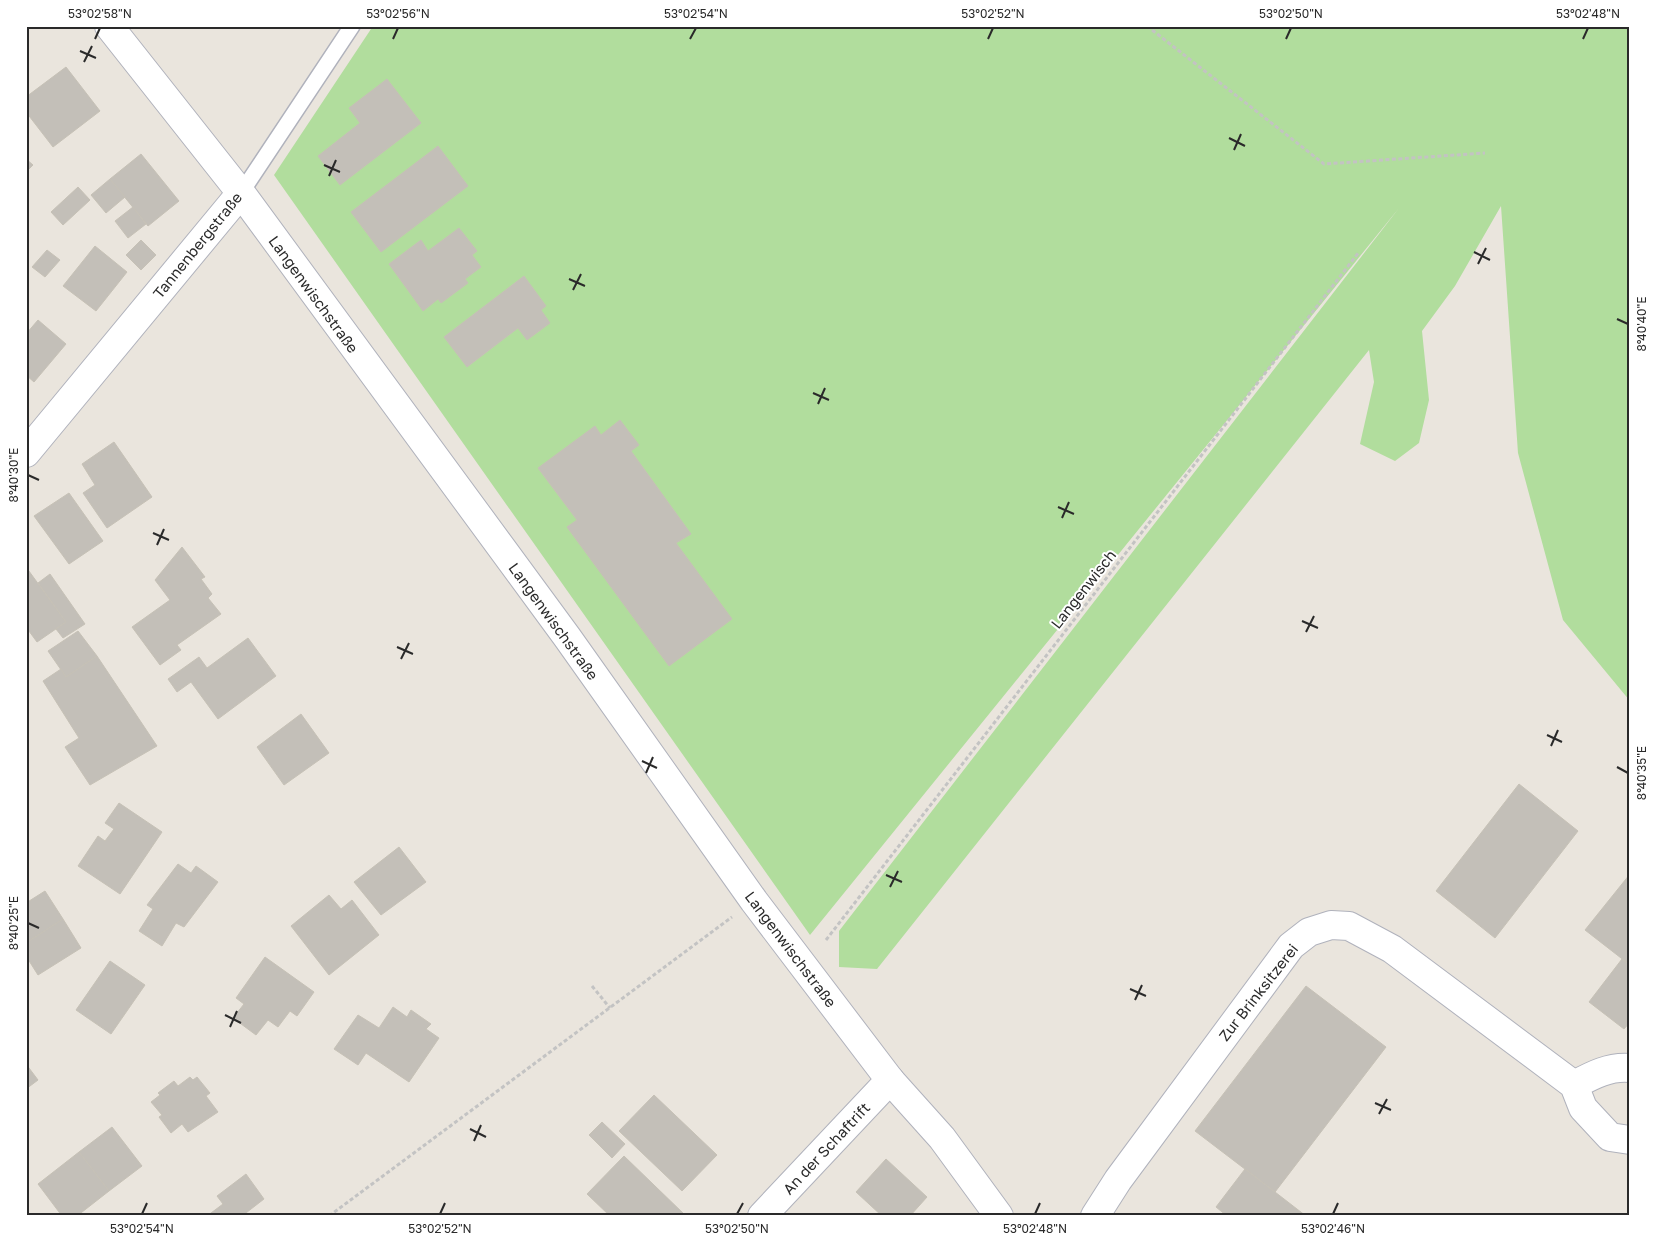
<svg xmlns="http://www.w3.org/2000/svg" width="1656" height="1242" viewBox="0 0 1656 1242" font-family="'Golos Text',sans-serif">
  <style>
    .green { fill: #b1dd9d }
    .building { fill: #c3bfb8; stroke: #c6c1b6 }
    .lines { fill: none; stroke-linecap: round; stroke-linejoin: round }
    .lane-casing { stroke: #b0b2bc; stroke-width: 18 }
    .street-casing { stroke: #b0b2bc; stroke-width: 30 }
    .path { stroke: #c3c3c3; stroke-width: 3; stroke-dasharray: 4 2.5; stroke-linecap: butt }
    .lane { stroke: #fff; stroke-width: 15 }
    .street { stroke: #fff; stroke-width: 28 }
    .ticks { fill: none; stroke: #2a2a2a; stroke-width: 2 }
    .labels { text-anchor: middle; dominant-baseline: central; stroke-width: 4; stroke-linejoin: round; paint-order: stroke }
    .street-label { font-size: 15px; fill: #2a2a2a; stroke: #fff }
    .neatline { fill: none; stroke: #2a2a2a; stroke-width: 2 }
    .ticks-label { font-size: 12px; text-anchor: middle; fill: #2a2a2a }
  </style>
  <rect width="100%" height="100%" fill="#eae5dd"/>
  <path class="green" d="M373,26H1630V701L1563,620L1518,453L1501,206L1455,286L1422,331L1429,400L1419,443L1395,461L1360,444L1374,382L1369,350L877,969L839,967V931L1399,208L810,935L274,175Z"/>
  <g class="building">
    <path d="M66,67L100,111L53,147L26,112V97Z"/>
    <path d="M387,79L421,123L340,185L318,156L360,123L349,108Z"/>
    <path d="M438,146L468,186L381,252L351,212Z"/>
    <path d="M141,154L179,201L148,226L110,179Z"/>
    <path d="M26,159L33,165L26,172Z"/>
    <path d="M110,179L125,197L106,213L91,195Z"/>
    <path d="M78,187L90,200L63,225L51,212Z"/>
    <path d="M133,207L146,224L128,238L115,221Z"/>
    <path d="M459,228L477,251L472,255L481,267L465,279L468,283L441,303L438,299L423,311L389,264L421,240L428,251Z"/>
    <path d="M141,240L156,255L141,270L126,255Z"/>
    <path d="M95,246L127,272L96,311L63,286Z"/>
    <path d="M47,250L60,260L45,277L32,267Z"/>
    <path d="M524,276L546,306L541,310L550,323L527,340L518,328L467,367L444,337Z"/>
    <path d="M38,320L66,344L34,382L26,375V334Z"/>
    <path d="M620,420L639,445L631,451L691,534L676,543L732,619L669,666L567,527L577,520L538,468L595,426L601,435Z"/>
    <path d="M114,442L152,497L107,528L83,493L95,485L82,464Z"/>
    <path d="M69,493L103,541L69,564L34,516Z"/>
    <path d="M182,547L205,577L201,579L212,594L208,598L221,614L177,645L181,650L160,665L132,627L170,600L155,580Z"/>
    <path d="M26,567L66,622L37,642L26,627Z"/>
    <path d="M50,574L85,624L63,638L56,629L66,622L38,583Z"/>
    <path d="M78,631L97,656L66,677L48,651Z"/>
    <path d="M248,638L276,676L218,719L191,682L177,692L168,679L199,657L207,668Z"/>
    <path d="M97,656L157,746L90,785L65,747L79,738L43,681L61,669L66,677Z"/>
    <path d="M301,714L329,753L284,785L257,747Z"/>
    <path d="M1519,784L1578,831L1495,938L1436,891Z"/>
    <path d="M119,803L162,832L120,894L78,866L98,836L105,841L114,829L105,823Z"/>
    <path d="M399,847L426,882L381,915L354,882Z"/>
    <path d="M178,864L191,873L196,866L218,882L184,927L176,923L162,946L139,931L153,909L147,905Z"/>
    <path d="M1630,874V965L1585,930Z"/>
    <path d="M45,891L63,919L26,943V903Z"/>
    <path d="M329,895L341,909L352,900L379,935L329,975L291,926Z"/>
    <path d="M63,919L81,948L38,975L26,956V943Z"/>
    <path d="M265,957L314,992L297,1016L290,1011L278,1027L268,1020L256,1035L233,1018L244,1004L236,998Z"/>
    <path d="M1622,959L1630,965V1022L1624,1029L1589,1002Z"/>
    <path d="M110,961L145,985L111,1034L76,1010Z"/>
    <path d="M1306,986L1386,1047L1275,1192L1195,1131Z"/>
    <path d="M393,1007L407,1017L411,1010L431,1024L426,1029L439,1038L409,1082L366,1053L358,1065L334,1049L358,1015L379,1028Z"/>
    <path d="M26,1064L38,1080L26,1089Z"/>
    <path d="M190,1077L193,1080L197,1077L210,1093L206,1096L218,1112L188,1132L182,1124L171,1133L159,1117L162,1115L151,1102L160,1095L158,1093L174,1081L178,1086Z"/>
    <path d="M654,1095L717,1155L682,1191L619,1131Z"/>
    <path d="M602,1122L625,1144L612,1158L589,1135Z"/>
    <path d="M112,1127L142,1166L109,1191L79,1152Z"/>
    <path d="M79,1152L109,1191L77,1216H62L38,1184Z"/>
    <path d="M624,1156L685,1215L684,1216H610L587,1194Z"/>
    <path d="M886,1159L927,1197L910,1216H882L856,1192Z"/>
    <path d="M1245,1169L1275,1192L1306,1216H1227L1216,1207Z"/>
    <path d="M246,1174L264,1199L242,1216H207L223,1204L217,1196Z"/>
  </g>
  <g class="lines">
    <defs>
      <path id="lane" d="M241,193L352,26"/>
      <g id="street">
        <path d="M109,26L241,193L567,637L754,901L890,1080L942,1138L999,1216"/>
        <path d="M26,453L241,193"/>
        <path d="M1574,1085C1591,1076 1609,1066 1630,1068"/>
        <path d="M762,1216L890,1080"/>
        <path d="M1095,1216L1118,1180L1291,946L1309,932L1331,925L1349,926L1392,949L1574,1085L1583,1108L1610,1137L1630,1140"/>
      </g>
    </defs>
    <use href="#lane" class="lane-casing"/>
    <use href="#street" class="street-casing"/>
    <g class="path">
      <path d="M1147,26L1324,164L1485,153"/>
      <path d="M826,940L1359,252"/>
      <path d="M592,986L610,1008"/>
      <path d="M329,1216L732,917"/>
    </g>
    <use href="#lane" class="lane"/>
    <use href="#street" class="street"/>
  </g>
  <path class="ticks" d="M95,39L100,28M393,39L398,28M690,39L696,28M988,39L993,28M1286,39L1291,28M1583,39L1588,28M80,51L96,58M84,62L92,46M1229,138L1245,146M1234,150L1241,134M324,165L340,172M329,176L336,160M1474,252L1490,260M1478,264L1486,248M569,279L585,286M573,290L581,274M1617,319L1628,324M813,393L829,400M818,404L825,388M28,475L39,480M1058,507L1074,514M1062,518L1069,502M153,533L169,540M157,545L164,529M1302,621L1318,628M1306,632L1314,616M397,647L413,654M401,659L409,643M1547,735L1562,742M1551,746L1558,730M642,761L657,768M1617,767L1628,773M646,773L653,757M886,875L902,882M890,887L898,871M28,923L39,928M1130,989L1146,996M1135,1000L1142,985M225,1015L241,1023M230,1027L237,1011M1375,1103L1391,1110M1379,1114L1387,1099M470,1129L486,1137M474,1141L481,1125M142,1214L147,1203M440,1214L445,1203M737,1214L743,1203M1035,1214L1040,1203M1333,1214L1338,1203"/>
  <g class="labels">
    <g class="street-label">
      <text transform="translate(197 245) rotate(-51)">Tannenbergstraße</text>
      <text transform="translate(314 294) rotate(54)">Langenwischstraße</text>
      <text transform="translate(1083 589) rotate(-52)">Langenwisch</text>
      <text transform="translate(554 621) rotate(54)">Langenwischstraße</text>
      <text transform="translate(791 949) rotate(53)">Langenwischstraße</text>
      <text transform="translate(1258 992) rotate(-52)">Zur Brinksitzerei</text>
      <text transform="translate(826 1148) rotate(-47)">An der Schaftrift</text>
    </g>
  </g>
  <rect width="1656" height="1242" fill="none" stroke="#ffffff" stroke-width="55"/>
  <rect x="28" y="28" width="1600" height="1186" class="neatline"/>
  <g class="ticks-label">
    <text x="100" y="18">53°02'58"N</text>
    <text x="398" y="18">53°02'56"N</text>
    <text x="696" y="18">53°02'54"N</text>
    <text x="993" y="18">53°02'52"N</text>
    <text x="1291" y="18">53°02'50"N</text>
    <text x="1588" y="18">53°02'48"N</text>
    <text transform="translate(1642 324) rotate(-90)" y="4">8°40'40"E</text>
    <text transform="translate(14 475) rotate(-90)" y="4">8°40'30"E</text>
    <text transform="translate(1642 773) rotate(-90)" y="4">8°40'35"E</text>
    <text transform="translate(14 923) rotate(-90)" y="4">8°40'25"E</text>
    <text x="142" y="1233">53°02'54"N</text>
    <text x="440" y="1233">53°02'52"N</text>
    <text x="737" y="1233">53°02'50"N</text>
    <text x="1035" y="1233">53°02'48"N</text>
    <text x="1333" y="1233">53°02'46"N</text>
  </g>
</svg>
